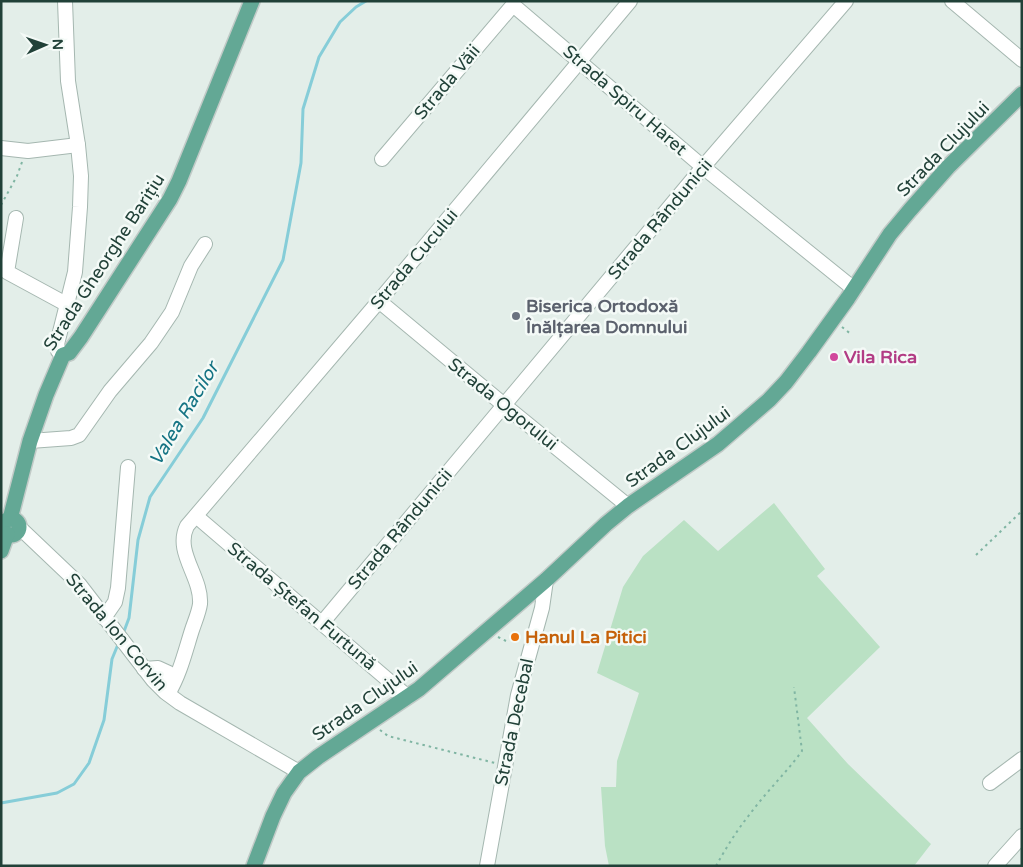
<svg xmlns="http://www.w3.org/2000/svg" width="1023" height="867" viewBox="0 0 1023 867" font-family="'Varela Round',sans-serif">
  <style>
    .green { fill: #bae1c4 }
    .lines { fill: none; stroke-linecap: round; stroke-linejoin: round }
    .stream { stroke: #86cdd8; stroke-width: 3 }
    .minor-casing { stroke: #a5b7b0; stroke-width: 16 }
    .major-casing { stroke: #c1cac7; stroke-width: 18 }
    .path { stroke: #80b5a3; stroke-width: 2; stroke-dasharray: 2.5 4; stroke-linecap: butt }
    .minor { stroke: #fff; stroke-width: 14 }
    .major { stroke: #63a895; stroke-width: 15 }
    .worship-dot { fill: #6b7280; stroke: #f4faf7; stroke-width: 2 }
    .hotel-dot { fill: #d1479c; stroke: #f4faf7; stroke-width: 2 }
    .food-dot { fill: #e8710a; stroke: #f4faf7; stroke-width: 2 }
    .labels { text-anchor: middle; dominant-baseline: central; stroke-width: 5; stroke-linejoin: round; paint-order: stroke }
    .street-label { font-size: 18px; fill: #214138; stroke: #f4faf7 }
    .worship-label { font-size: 18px; font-weight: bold; fill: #5b616d; stroke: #f4faf7; text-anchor: start }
    .hotel-label { font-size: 18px; font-weight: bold; fill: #b23c85; stroke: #f4faf7; text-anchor: start }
    .food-label { font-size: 18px; font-weight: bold; fill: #c56008; stroke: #f4faf7; text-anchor: start }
    .water-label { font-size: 19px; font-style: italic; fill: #147383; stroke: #f4faf7 }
  </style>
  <rect width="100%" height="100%" fill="#e3eee9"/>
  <path class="green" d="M774,503L825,569L817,576L880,647L807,718L848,764L931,844L914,866H609L605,846L601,787H616L617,761L639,693L597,673L623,587L643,556L684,520L718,551Z"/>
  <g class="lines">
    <g class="stream">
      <path d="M123,634L129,618L138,540L150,497L203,418L283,260L301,163L303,109L319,57L340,22L356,7L366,1"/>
      <path d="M1,803L57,793L74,784L89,763L104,720L112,659L119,642"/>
    </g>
    <defs>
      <g id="minor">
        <path d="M952,1L1022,60"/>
        <path d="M1,148L28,151L78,145"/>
        <path d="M382,159L513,5L703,167L854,289"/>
        <path d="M16,218L7,272L66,304"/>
        <path d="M379,301L504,405L628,506"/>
        <path d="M63,355L58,351L57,344L75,272L80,207L81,176L78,145L68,81L65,1"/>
        <path d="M30,441L71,438L79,435L110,391L151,343L172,312L191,266L205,244"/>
        <path d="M196,516L408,697"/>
        <path d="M19,527L79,584L153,680L165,692L180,703L299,772"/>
        <path d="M104,618L115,602L118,588L128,467"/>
        <path d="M322,623L703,167L846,1"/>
        <path d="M144,669L158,668L169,673L165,691"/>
        <path d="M168,694C180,674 185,652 192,630C195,621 199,612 200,604C202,577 174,552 187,526L379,301L630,1"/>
        <path d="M990,783L1022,759"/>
        <path d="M487,866L518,695L542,608L546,580"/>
        <path d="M995,866L1022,836"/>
      </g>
      <g id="major">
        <path d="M10,519L30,441L46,395L63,355L69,353L81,337L170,199L179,181L252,1"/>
        <circle cx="11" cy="527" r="8"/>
        <path d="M1,551L7,534"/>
        <path d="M254,866L273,816L284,793L299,772L318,757L419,689L546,580L606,524L628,506L718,444L769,400L786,382L809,352L848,298L890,234L910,210L948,167L1022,94"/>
      </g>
    </defs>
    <use href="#minor" class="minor-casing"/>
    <use href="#major" class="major-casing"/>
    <g class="path">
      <path d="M1,205L17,176L22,162"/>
      <path d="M842,327L852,335"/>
      <path d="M976,555L1022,511"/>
      <path d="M498,637L506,641"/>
      <path d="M380,730L388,736L495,763"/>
      <path d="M716,866C726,848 737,830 750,814C766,792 786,773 802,751L794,687"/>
    </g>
    <use href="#minor" class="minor"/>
    <use href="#major" class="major"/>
  </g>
  <circle class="worship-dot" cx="516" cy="316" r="5"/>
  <circle class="hotel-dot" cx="834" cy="357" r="5"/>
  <circle class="food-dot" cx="515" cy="637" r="5"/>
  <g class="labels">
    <g class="street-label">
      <text transform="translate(447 82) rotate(-50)">Strada Văii</text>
      <text transform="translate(625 100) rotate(41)">Strada Spiru Haret</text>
      <text transform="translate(943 149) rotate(-46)">Strada Clujului</text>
      <text transform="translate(660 219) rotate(-50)">Strada Rândunicii</text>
      <text transform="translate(414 259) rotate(-50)">Strada Cucului</text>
      <text transform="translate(104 262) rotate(-57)">Strada Gheorghe Barițiu</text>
      <text transform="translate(503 404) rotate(39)">Strada Ogorului</text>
      <text transform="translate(678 447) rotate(-36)">Strada Clujului</text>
      <text transform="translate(400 529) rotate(-50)">Strada Rândunicii</text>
      <text transform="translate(302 606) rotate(40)">Strada Ștefan Furtună</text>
      <text transform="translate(117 632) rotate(50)">Strada Ion Corvin</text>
      <text transform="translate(365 701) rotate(-35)">Strada Clujului</text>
      <text transform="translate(514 722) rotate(-78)">Strada Decebal</text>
    </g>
    <g class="worship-label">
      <text x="526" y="306">Biserica Ortodoxă<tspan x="526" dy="21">Înălțarea Domnului</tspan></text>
    </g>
    <g class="hotel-label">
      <text x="844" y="357">Vila Rica</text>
    </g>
    <g class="food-label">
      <text x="525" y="637">Hanul La Pitici</text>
    </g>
    <g class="water-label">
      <text transform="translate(184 414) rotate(-59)">Valea Racilor</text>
    </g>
  </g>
  <rect width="1023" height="867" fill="none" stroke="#214138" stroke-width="5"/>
  <g transform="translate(45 45) rotate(88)" stroke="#f4faf7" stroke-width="4" paint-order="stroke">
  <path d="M0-4L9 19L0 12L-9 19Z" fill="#214138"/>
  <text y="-8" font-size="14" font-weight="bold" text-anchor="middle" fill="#214138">N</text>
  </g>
</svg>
